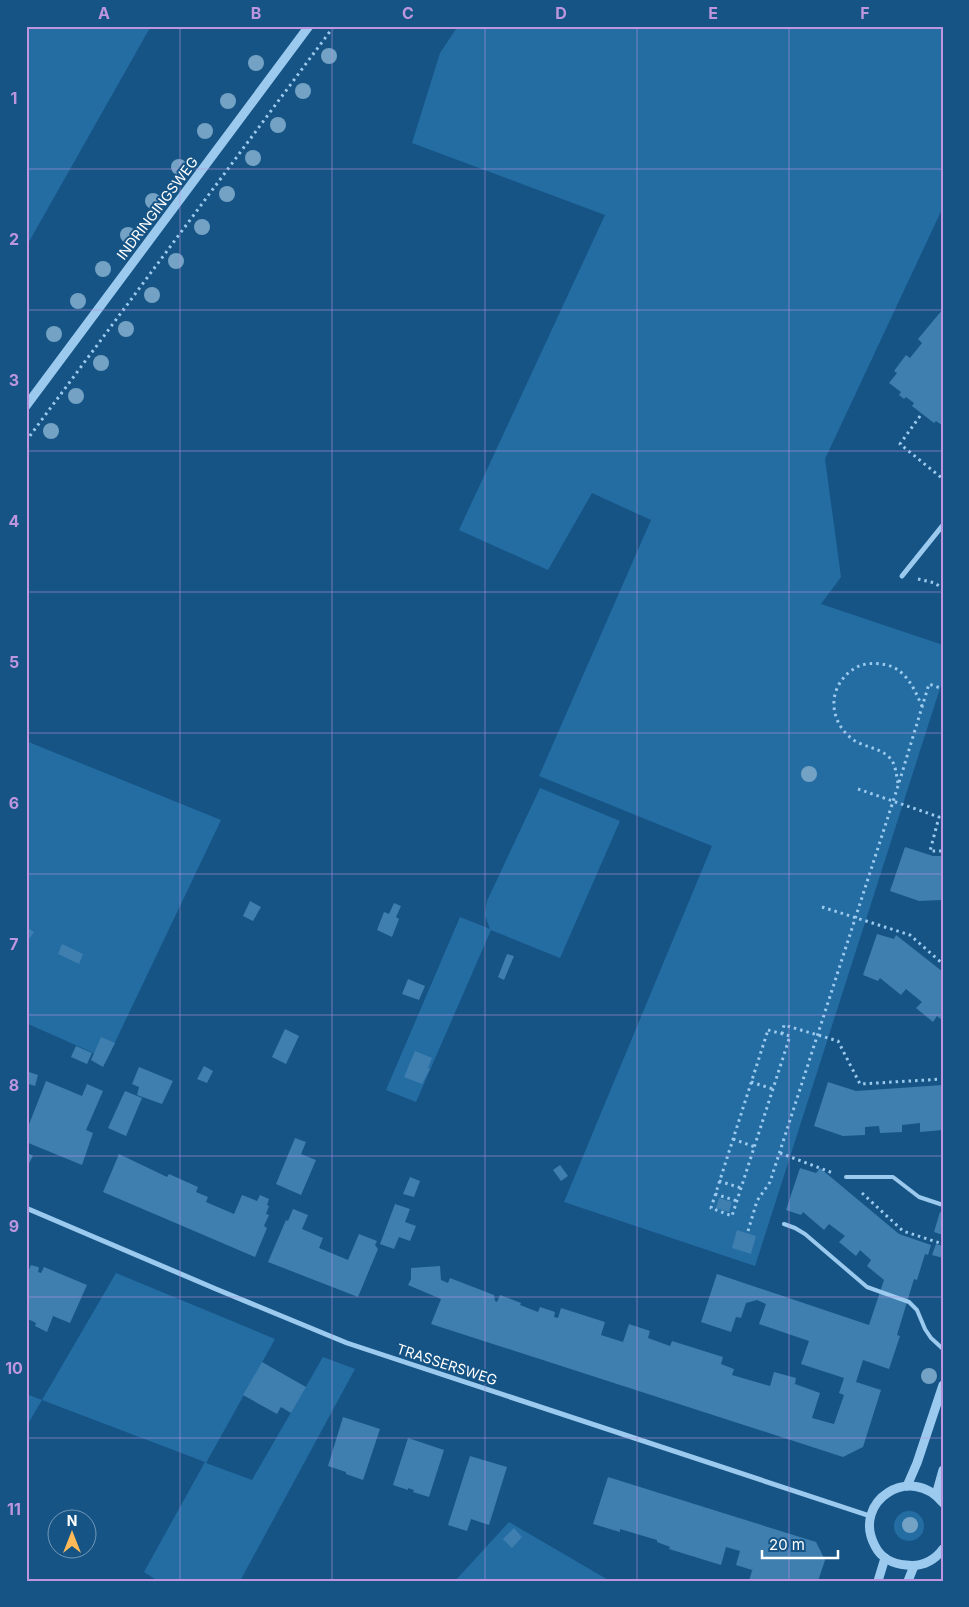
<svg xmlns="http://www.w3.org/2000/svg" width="969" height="1607" viewBox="0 0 969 1607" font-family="Inter,sans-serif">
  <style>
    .green { fill: #246da3 }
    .building { fill: #3e7faf }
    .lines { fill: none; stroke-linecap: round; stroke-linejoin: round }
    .path { stroke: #9bcaee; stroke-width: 3; stroke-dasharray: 2.5 4; stroke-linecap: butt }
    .service { stroke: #9bcaee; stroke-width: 4 }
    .minor { stroke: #9bcaee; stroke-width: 5 }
    .tertiary { stroke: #9bcaee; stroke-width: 9 }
    .tree { fill: #74a2c5 }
    .grid { fill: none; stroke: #bd96df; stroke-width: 1; stroke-opacity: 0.55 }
    .labels { text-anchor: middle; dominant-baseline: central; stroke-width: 4; stroke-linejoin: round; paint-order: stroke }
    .street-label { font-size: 14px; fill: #fff; stroke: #165485 }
    .neatline { fill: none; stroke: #bd96df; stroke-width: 2 }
    .grid-label { font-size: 16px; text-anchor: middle; font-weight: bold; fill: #bd96df }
  </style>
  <rect width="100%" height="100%" fill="#165485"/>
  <g class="green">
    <path d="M26,26H151L26,247Z"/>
    <path d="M458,26H943V207L825,459L841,577L821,604L943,645V679L755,1266L564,1202L712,846L539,776L651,520L592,493L548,570L459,530L605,215L412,143L440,53Z"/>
    <path d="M26,741L221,820L107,1059L26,1023Z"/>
    <path d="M540,788L620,821L560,958L491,930L416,1102L386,1090L460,917L490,929L485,915L487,901Z"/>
    <path d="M116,1273L275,1339L206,1463L252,1480L323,1357L355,1369L240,1581H158L144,1572L205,1462L42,1400L26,1427V1394L42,1400Z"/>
    <circle cx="909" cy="1526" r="15"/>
    <path d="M509,1522L610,1581H455Z"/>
  </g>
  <g class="building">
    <path d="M943,309V426L936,421L934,423L912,406L914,403L906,397L904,399L899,395L901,392L889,383L897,373L894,371L906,355L910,358L922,343L918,339Z"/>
    <path d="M905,847L933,856H943L941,900L919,901L890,891Z"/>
    <path d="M250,901L261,907L253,921L243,916Z"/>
    <path d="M394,903L401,906L396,917L399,919L392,937L377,930L384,912L389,914Z"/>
    <path d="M26,927L34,932L26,943Z"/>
    <path d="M877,934L894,939L896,935L943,972V1021L937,1016L933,1022L916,1008L922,1002L906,989L901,995L880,978L878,981L863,975Z"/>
    <path d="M62,944L83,954L79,964L58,954Z"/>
    <path d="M507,954L514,956L504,980L498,977Z"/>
    <path d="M408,979L425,986L419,1000L402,994Z"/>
    <path d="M285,1029L299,1036L286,1064L272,1057Z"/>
    <path d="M101,1037L115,1043L103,1067L91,1060Z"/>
    <path d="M76,1046L92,1053L87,1064L71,1057Z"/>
    <path d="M415,1051L432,1058L428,1068L430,1069L422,1084L404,1077Z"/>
    <path d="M204,1066L213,1071L207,1083L197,1079Z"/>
    <path d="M139,1067L173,1081L162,1104L137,1095L139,1087L132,1084Z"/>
    <path d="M26,1071L38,1075L35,1086L26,1083Z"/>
    <path d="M46,1081L82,1096L87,1084L103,1091L86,1130L93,1133L82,1165L26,1142V1132Z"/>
    <path d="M828,1082L856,1091L943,1085V1130L920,1132V1123L902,1125V1132L880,1133L879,1126L865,1127V1135L843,1136L814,1126Z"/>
    <path d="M125,1091L142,1098L126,1136L108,1128Z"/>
    <path d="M295,1138L306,1142L301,1154L316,1160L301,1195L276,1184Z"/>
    <path d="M26,1152L33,1156L26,1169Z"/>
    <path d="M119,1154L167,1177L169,1174L198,1187L196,1192L208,1197L206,1202L234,1214L242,1195L257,1201L260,1195L269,1199L267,1205L269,1206L266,1214L269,1215L264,1226L267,1228L255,1257L103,1192Z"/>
    <path d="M560,1165L568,1176L561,1181L553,1170Z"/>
    <path d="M800,1168L816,1173L820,1168L899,1234L931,1245L928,1255L925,1254L917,1280L914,1279L897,1335L900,1336L889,1369L863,1360L856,1382L881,1390L863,1447L843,1457L431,1324L441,1299L408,1285L411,1279V1268L440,1266L441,1280L448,1283L450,1278L494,1295L495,1301L497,1302L500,1295L521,1303L520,1305L538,1312L540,1307L555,1312L554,1317L558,1318L561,1308L605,1322L601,1335L623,1342L629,1324L650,1331L648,1338L670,1346L672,1341L723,1357L721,1364L734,1369L732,1375L770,1386L774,1372L796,1378L795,1384L820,1393L812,1418L834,1424L844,1395L839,1393L844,1378L801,1364L809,1341L759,1324L766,1304L757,1300L746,1303L741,1318L736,1317L731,1332L701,1322L717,1274L869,1325L884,1280L867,1266L871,1260L860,1250L856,1256L839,1242L845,1236L829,1224L824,1230L803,1212L801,1215L786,1210Z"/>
    <path d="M410,1177L420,1181L414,1197L403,1194Z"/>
    <path d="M719,1198L732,1202L729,1212L716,1208Z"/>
    <path d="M395,1204L410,1209L405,1222L416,1226L410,1241L399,1237L394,1249L380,1244Z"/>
    <path d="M293,1209L308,1215L302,1229L323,1238L319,1248L348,1260L359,1234L377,1241L375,1245L378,1249L358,1297L268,1262L286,1220L288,1221Z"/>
    <path d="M940,1212L943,1213V1235L934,1232Z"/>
    <path d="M737,1230L756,1236L751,1254L732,1248Z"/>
    <path d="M936,1244L943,1246V1258L932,1255Z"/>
    <path d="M31,1265L38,1267L39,1268L38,1272L41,1273L44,1267L87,1285L70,1323L53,1316L47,1332L35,1326L36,1323L26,1318V1276Z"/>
    <path d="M262,1362L306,1387L291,1413L281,1407L277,1414L243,1395Z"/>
    <path d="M343,1417L380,1429L363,1480L346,1474V1472L328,1466Z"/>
    <path d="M408,1438L444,1450L429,1497L413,1492L414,1490L408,1488V1490L393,1485Z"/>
    <path d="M470,1456L507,1467L489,1525L471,1519L467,1531L448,1525Z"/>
    <path d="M608,1477L816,1542L825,1560L818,1581H749L753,1567L752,1570L736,1565L740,1551L726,1547L721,1565L669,1549L670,1547L657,1542V1540L620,1529V1532L593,1524Z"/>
    <path d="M514,1528L522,1537L512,1548L503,1539Z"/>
  </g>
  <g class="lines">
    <g class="path">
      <path d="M920,416L900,444L943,479"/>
      <path d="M26,441L334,26"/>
      <path d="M918,579L935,583L943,589"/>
      <path d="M898,783C896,774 896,765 890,758C881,749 870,748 859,743C840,734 829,711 836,691C840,680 848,671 859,666C869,662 883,663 893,667C909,675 915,691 922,706"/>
      <path d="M858,789L939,817L930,851H943"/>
      <path d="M822,907L910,935L943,964"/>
      <path d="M768,1030L790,1036L732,1216L711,1208Z"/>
      <path d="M782,1034L784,1025L838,1041L860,1084L943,1079"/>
      <path d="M751,1082L773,1089"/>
      <path d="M733,1139L755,1147"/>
      <path d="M780,1153L833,1173"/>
      <path d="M719,1181L741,1188"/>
      <path d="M862,1193L903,1231L943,1244"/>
      <path d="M715,1194L737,1201"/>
      <path d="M748,1231L757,1201L770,1182L898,786L929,684L943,689"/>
    </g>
    <g class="service">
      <path d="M846,1177H893L919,1197L943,1205"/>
      <path d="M784,1224L795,1228L805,1234L867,1287L909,1302L917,1310L925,1329L931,1338L943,1349"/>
    </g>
    <g class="minor">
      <path d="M902,576L943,525"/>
      <path d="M26,1208L216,1289L347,1343L870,1516"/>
    </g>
    <g class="tertiary">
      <path d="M26,406L309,26"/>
      <path d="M907,1486L917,1463L943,1385"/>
      <path d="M936,1495L943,1470"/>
      <path d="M943,1503C911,1463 851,1501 875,1546C881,1558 893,1564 906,1565C921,1567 934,1561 943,1549"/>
      <path d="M878,1581L885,1558"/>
      <path d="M908,1581L914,1566"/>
    </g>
  </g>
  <g class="tree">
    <circle cx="329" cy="56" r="8"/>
    <circle cx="256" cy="63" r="8"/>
    <circle cx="303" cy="91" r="8"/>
    <circle cx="228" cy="101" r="8"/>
    <circle cx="278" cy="125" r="8"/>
    <circle cx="205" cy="131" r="8"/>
    <circle cx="253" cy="158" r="8"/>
    <circle cx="179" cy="167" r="8"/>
    <circle cx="227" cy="194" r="8"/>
    <circle cx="153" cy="201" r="8"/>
    <circle cx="202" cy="227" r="8"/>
    <circle cx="128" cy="235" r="8"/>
    <circle cx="176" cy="261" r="8"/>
    <circle cx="103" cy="269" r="8"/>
    <circle cx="152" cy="295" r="8"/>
    <circle cx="78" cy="301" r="8"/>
    <circle cx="126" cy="329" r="8"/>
    <circle cx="54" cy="334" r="8"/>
    <circle cx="101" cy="363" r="8"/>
    <circle cx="76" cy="396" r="8"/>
    <circle cx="51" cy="431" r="8"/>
    <circle cx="809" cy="774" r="8"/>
    <circle cx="929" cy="1376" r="8"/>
    <circle cx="910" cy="1525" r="8"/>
  </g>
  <path class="grid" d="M180,26V1581M332,26V1581M485,26V1581M637,26V1581M789,26V1581M26,169H943M26,310H943M26,451H943M26,592H943M26,733H943M26,874H943M26,1015H943M26,1156H943M26,1297H943M26,1438H943"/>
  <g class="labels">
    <g class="street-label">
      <text transform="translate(157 208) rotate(-53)">INDRINGINGSWEG</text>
      <text transform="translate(447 1364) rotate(18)">TRASSERSWEG</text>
    </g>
  </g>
  <rect width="969" height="1607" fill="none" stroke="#165485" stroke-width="55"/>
  <g transform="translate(72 1534)"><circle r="24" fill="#165485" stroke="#7398b6"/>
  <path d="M0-4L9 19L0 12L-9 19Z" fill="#ffba57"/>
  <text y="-8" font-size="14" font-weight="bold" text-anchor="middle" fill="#ffffff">N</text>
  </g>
  <path d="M762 1550v8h76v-8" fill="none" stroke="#ffffff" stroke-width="2.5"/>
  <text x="769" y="1550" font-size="15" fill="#ffffff" stroke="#165485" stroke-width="4" paint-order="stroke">20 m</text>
  <rect x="28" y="28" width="914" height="1552" class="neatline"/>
  <g class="grid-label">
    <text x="104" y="19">A</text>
    <text x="256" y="19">B</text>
    <text x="408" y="19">C</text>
    <text x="561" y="19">D</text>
    <text x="713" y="19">E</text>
    <text x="865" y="19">F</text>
    <text x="14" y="104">1</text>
    <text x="14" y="245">2</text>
    <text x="14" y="386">3</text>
    <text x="14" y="527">4</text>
    <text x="14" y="668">5</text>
    <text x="14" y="809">6</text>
    <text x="14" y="950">7</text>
    <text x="14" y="1091">8</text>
    <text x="14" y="1232">9</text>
    <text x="14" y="1374">10</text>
    <text x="14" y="1515">11</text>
  </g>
</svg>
